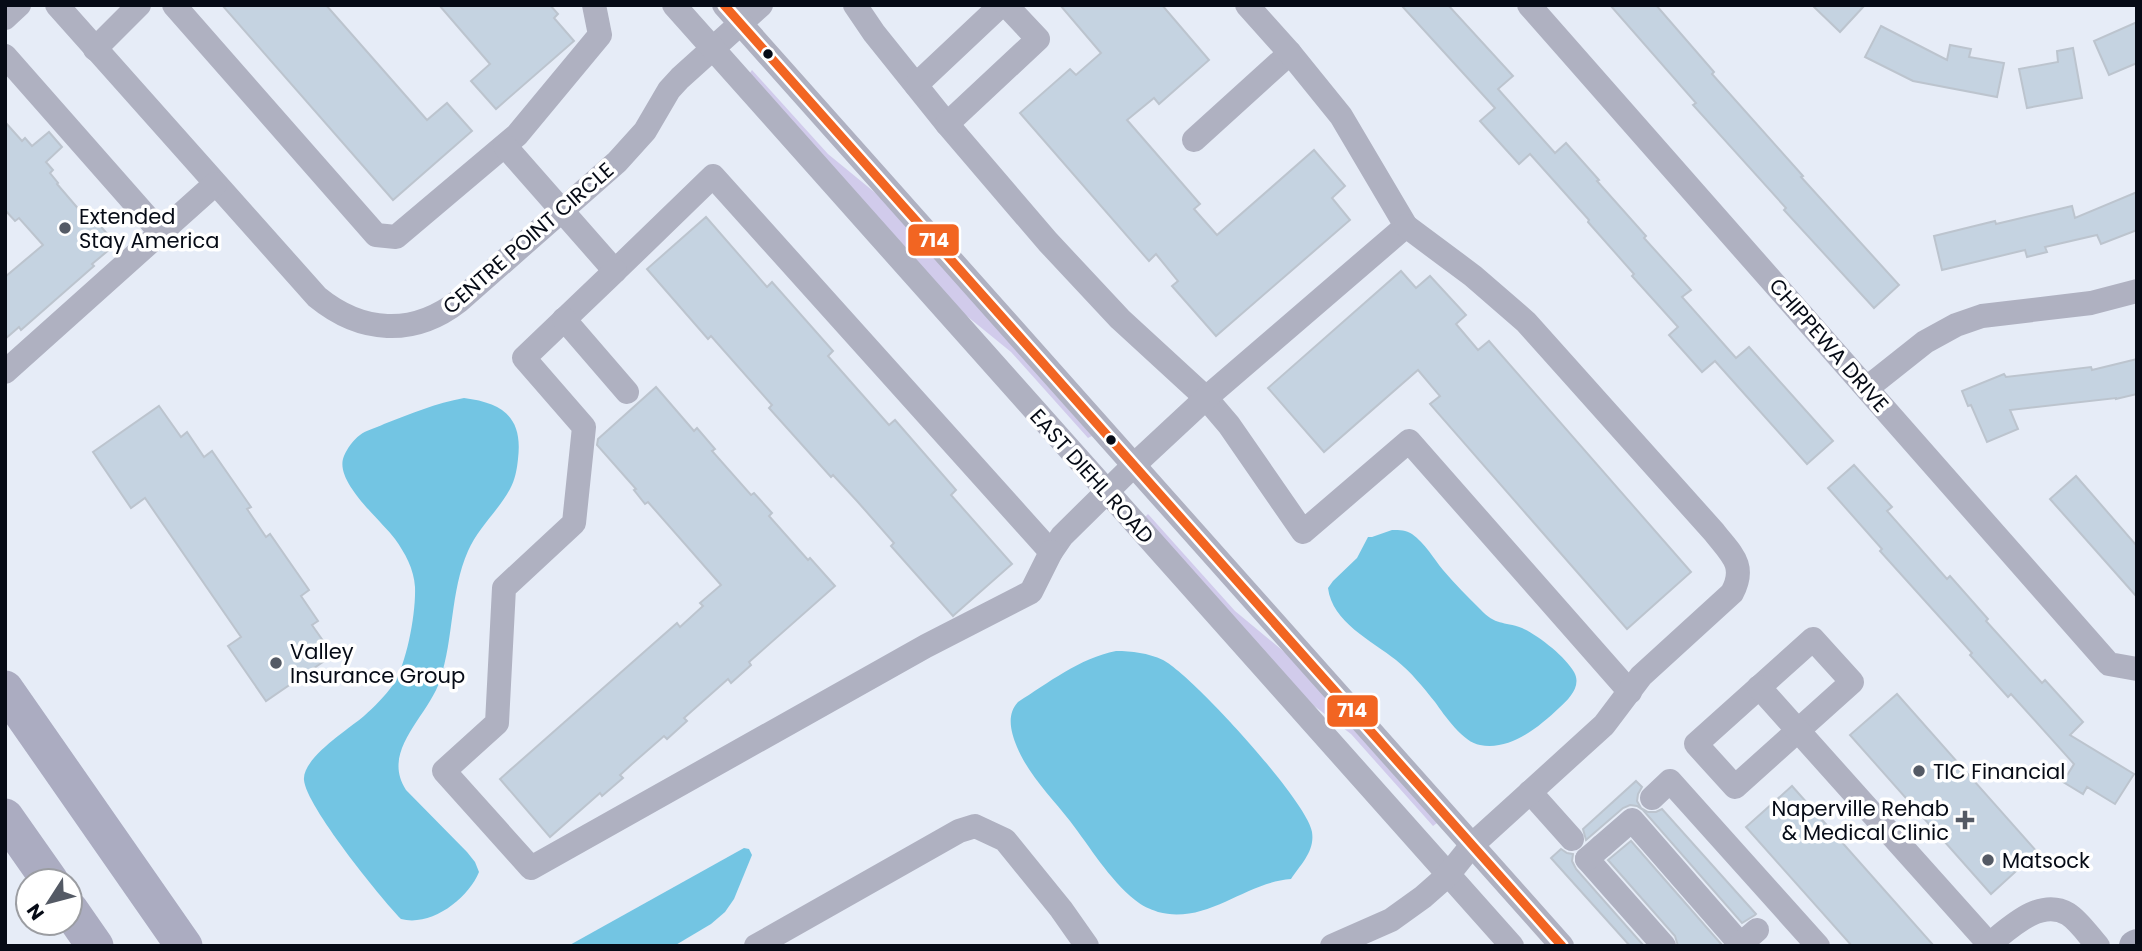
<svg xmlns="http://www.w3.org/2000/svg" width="2142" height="951" viewBox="0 0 2142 951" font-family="Poppins,sans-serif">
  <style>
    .green { fill: #d1cbeb }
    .water { fill: #73c5e3 }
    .building { fill: #c5d3e1; stroke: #bcc4ce; stroke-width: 2 }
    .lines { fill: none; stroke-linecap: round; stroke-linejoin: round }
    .minor { stroke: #afb1c1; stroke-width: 24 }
    .major { stroke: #a7aabc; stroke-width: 32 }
    .highway { stroke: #abacc1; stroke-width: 37 }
    .minor-bridge { stroke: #afb1c1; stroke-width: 24 }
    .bus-1-casing { stroke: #fff; stroke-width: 14 }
    .bus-1 { stroke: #f26522; stroke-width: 9 }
    .bus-dot { fill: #060b16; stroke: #fff; stroke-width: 2.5 }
    .poi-dot { fill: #545a65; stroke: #fff; stroke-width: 2.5 }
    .labels { text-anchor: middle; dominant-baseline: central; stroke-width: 7; stroke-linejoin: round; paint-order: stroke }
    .poi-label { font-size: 21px; fill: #060b16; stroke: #fff; text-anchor: start }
    .street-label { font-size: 21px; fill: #060b16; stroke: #fff }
    .line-badge { stroke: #fff; stroke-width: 2.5 }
    .badge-label { font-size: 19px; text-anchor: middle; font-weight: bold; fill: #fff }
  </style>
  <rect width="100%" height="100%" fill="#e6ecf7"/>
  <g class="green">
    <path d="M752,70L828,154L884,200L1092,436L1088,438L1011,352L957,308L749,74Z"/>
    <path d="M1148,514L1235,611L1288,655L1437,823L1433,826L1351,734L1305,699L1144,518Z"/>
  </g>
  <g class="water">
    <path d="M464,398C503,403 523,417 518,459C517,469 515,480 510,489C498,511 478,528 468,551C450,592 454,638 440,680C429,716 380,750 406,790L467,852L475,862L479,872C468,899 431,927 401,919C380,897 306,806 304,780C302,758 349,729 364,716C374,707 385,696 393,685C407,663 416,613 415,587C414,569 405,553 395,539C381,520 333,481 344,456C347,449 353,440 360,435C366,430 376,428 384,424C410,414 436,403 464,398Z"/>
    <path d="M1392,530C1400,530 1406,530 1412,534C1425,543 1434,559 1443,570C1455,584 1467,596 1480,609C1496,626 1503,621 1522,628C1538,635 1566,657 1574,672C1582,686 1569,699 1559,708C1539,727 1510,751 1480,745C1464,743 1444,715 1435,702C1423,687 1411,672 1396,660C1372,641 1332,622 1328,588L1333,581L1357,558L1368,537H1372Z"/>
    <path d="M1116,651C1132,651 1148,653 1163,660C1192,675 1308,802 1312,832C1315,851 1301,864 1291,879C1245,882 1207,925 1158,912C1150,909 1142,906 1135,900C1109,879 1090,847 1070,821C1052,798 1028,774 1017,747C1011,732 1006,715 1018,702C1048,683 1080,658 1116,651Z"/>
    <path d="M744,848L749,849L752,855L734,899L725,912L711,924L674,946H568Z"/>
  </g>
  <g class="building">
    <path d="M222,5H326L427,120L447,103L472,131L393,200Z"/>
    <path d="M439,5H550L558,14L554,18L574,41L496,109L471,81L490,64Z"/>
    <path d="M1060,5H1162L1209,60L1159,104L1154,98L1127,120L1200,204L1194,209L1217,235L1314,150L1345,186L1332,198L1350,220L1216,336L1172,286L1178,281L1156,254L1149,261L1020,113L1070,69L1076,75L1101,53Z"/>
    <path d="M1401,5H1448L1513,76L1498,89L1555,153L1566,143L1599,180L1597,181L1646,236L1644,238L1691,290L1682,297L1736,358L1749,347L1833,441L1807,464L1715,361L1702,372L1669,335L1678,327L1632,276L1634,274L1588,222L1589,220L1530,154L1519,164L1480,121L1495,108Z"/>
    <path d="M1610,5H1656L1714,72L1712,74L1803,176L1801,177L1899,285L1874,308L1784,210L1786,208L1693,105L1696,103Z"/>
    <path d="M1812,5H1865L1840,32Z"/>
    <path d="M2137,22V63L2109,75L2094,41Z"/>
    <path d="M1881,26L1947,60L1950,45L1971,49L1969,57L2004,63L1997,97L1913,81L1865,57Z"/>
    <path d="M2073,48L2082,98L2027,108L2019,69L2058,62L2057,51Z"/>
    <path d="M5,122L22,141L25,138L32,146L49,132L62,147L46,162L53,170L50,173L58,183L57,184L87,219L93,225L97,222L116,244L92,264L94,266L21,330L19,327L5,339V277L43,245L19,218L15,221L5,210Z"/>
    <path d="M2137,192V230L2101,244L2097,235L2045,247L2047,252L2027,257L2025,250L1942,270L1934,236L1995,221L1996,224L2072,206L2075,218Z"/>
    <path d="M706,217L767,287L772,282L833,351L828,356L889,425L895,420L956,490L951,495L1012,564L954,615L953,616L891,546L894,543L857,501L833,475L831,477L769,408L772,405L711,336L708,339L647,269Z"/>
    <path d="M1401,271L1416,288L1430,276L1466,315L1456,324L1478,350L1489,341L1691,572L1627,629L1430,404L1440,396L1418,370L1324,452L1268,388Z"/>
    <path d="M2137,359V394L2116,399V398L2010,410L2018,429L1987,442L1971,405L1968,406L1962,391L2004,374L2006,377L2091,367L2092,370Z"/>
    <path d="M656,387L694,431L697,428L715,449L712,451L751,495L754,493L772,513L769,516L808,560L810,558L835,586L749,662L751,665L731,683L728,679L684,718L687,721L667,739L664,736L632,764L620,775L623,778L602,796L600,793L550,837L500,779L677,623L680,627L703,606L700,603L721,585L648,502L645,504L634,490L636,489L597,445L598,439Z"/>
    <path d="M159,406L181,437L187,432L204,457L212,451L251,507L247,509L266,537L270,534L309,590L301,596L318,621L312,625L333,655L266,701L228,646L241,637L145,498L131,508L93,452Z"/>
    <path d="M1854,465L1892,507L1887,511L1947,579L1950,576L1988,619L1986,621L2042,683L2045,680L2083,722L2070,735L2134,774L2115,804L2087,787L2083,794L2063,782L2074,764L2011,694L2008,697L1970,655L1972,653L1880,551L1882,549L1828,488Z"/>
    <path d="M2076,476L2137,546V597L2050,499Z"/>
    <path d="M1897,694L2037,852L1991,894L1850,735Z"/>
    <path d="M1636,781L1642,787L1638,794L1637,801L1641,808L1648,812H1656L1662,809L1756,914L1755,915L1742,923L1643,810L1637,806L1630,805L1623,808L1586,840L1583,829Z"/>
    <path d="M1792,786L1934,946H1852L1746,827Z"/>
    <path d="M1631,841L1722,945L1721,946H1678L1675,936L1608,860Z"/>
    <path d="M1561,849L1567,853L1573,854L1572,861L1576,869L1644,946H1630L1551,858Z"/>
  </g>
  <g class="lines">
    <g class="minor">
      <path d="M57,5L317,297C361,333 413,337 459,301L617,162L645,131L669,90L680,78L761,5"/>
      <path d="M174,5L376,235L396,237L517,135L600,35L594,5"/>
      <path d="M674,5L1512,946"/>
      <path d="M724,5L1562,946"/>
      <path d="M855,5L874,33L947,124L1048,242L1120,319L1206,398L1229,425L1303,532L1409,441L1630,692"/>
      <path d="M1529,5L2109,664L2137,669"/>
      <path d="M5,18L19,5"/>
      <path d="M95,49L139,5"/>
      <path d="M5,56L161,233"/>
      <path d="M916,85L1001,5"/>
      <path d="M947,124L1038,39L1006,5"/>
      <path d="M1194,140L1290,53"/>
      <path d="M505,146L615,271L713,176L1051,552L1062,536L1134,465L1206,398L1406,226L1341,116L1290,53L1247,5"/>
      <path d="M615,271L524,358L584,427L574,523L504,588L497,723L444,771L531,868L926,646L1031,592L1051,552"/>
      <path d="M564,319L627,392"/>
      <path d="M5,372L215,184"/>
      <path d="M1867,388L1925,342L1956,325L1982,316L2091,303L2137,291"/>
      <path d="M1813,639L1852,682L1735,787L1696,744Z"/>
      <path d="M1759,687L1989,944"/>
      <path d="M1530,792L1572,839"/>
      <path d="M1652,798L1670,781L1818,946"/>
      <path d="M1602,846L1632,820L1735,938L1741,944L1740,946"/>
      <path d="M1587,859L1664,946"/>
      <path d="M756,946L959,831L975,826L1005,840L1061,909L1087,946"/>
      <path d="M1332,946L1391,920L1423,897L1448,875L1472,845L1604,725L1641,676L1732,593C1747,565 1731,554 1714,532L1526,322L1473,276L1406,226"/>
      <path d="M1987,946C2008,930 2039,897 2068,914C2079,921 2089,936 2098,946"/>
    </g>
    <path class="major" d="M2135,946L2137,945"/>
    <g class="highway">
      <path d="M5,689L184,946"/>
      <path d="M5,817L50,881"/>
      <path d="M70,910L95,946"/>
    </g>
    <g class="minor-bridge">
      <path d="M1587,859L1602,846"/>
      <path d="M1741,944L1757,930"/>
    </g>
    <defs>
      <path id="bus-1" d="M724,5L1562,946"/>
    </defs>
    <use href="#bus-1" class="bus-1-casing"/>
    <use href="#bus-1" class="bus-1"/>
  </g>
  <g class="bus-dot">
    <circle cx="768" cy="54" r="6"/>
    <circle cx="1111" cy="440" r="6"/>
  </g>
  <g class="poi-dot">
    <circle cx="65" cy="228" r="7"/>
    <circle cx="276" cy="663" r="7"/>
    <circle cx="1919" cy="771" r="7"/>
    <path d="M1961.5 809.5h7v7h7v7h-7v7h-7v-7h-7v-7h7z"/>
    <circle cx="1988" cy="860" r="7"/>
  </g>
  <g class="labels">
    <g class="poi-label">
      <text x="79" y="216">Extended<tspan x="79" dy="24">Stay America</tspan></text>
      <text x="290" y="651">Valley<tspan x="290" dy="24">Insurance Group</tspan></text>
      <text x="1933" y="771">TIC Financial</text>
      <text x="1949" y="808" text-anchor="end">Naperville Rehab<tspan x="1949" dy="24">&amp; Medical Clinic</tspan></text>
      <text x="2002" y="860">Matsock</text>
    </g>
    <g class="street-label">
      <text transform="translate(528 238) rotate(-41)">CENTRE POINT CIRCLE</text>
      <text transform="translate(1829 345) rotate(49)">CHIPPEWA DRIVE</text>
      <text transform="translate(1092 476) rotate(48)">EAST DIEHL ROAD</text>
    </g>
  </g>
  <g class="line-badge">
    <rect x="907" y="223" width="53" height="34" rx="7" fill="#f26522"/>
    <rect x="1326" y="694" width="53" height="34" rx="7" fill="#f26522"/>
  </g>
  <g class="badge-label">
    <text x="934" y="247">714</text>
    <text x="1352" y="717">714</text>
  </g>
  <rect width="2142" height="951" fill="none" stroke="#060b16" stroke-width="14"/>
  <g transform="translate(49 902) rotate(234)"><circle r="33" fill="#ffffff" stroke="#9b9da2" stroke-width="2"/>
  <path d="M0-5L12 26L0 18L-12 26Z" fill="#545a65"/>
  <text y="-10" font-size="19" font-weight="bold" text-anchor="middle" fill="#060b16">N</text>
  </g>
</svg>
